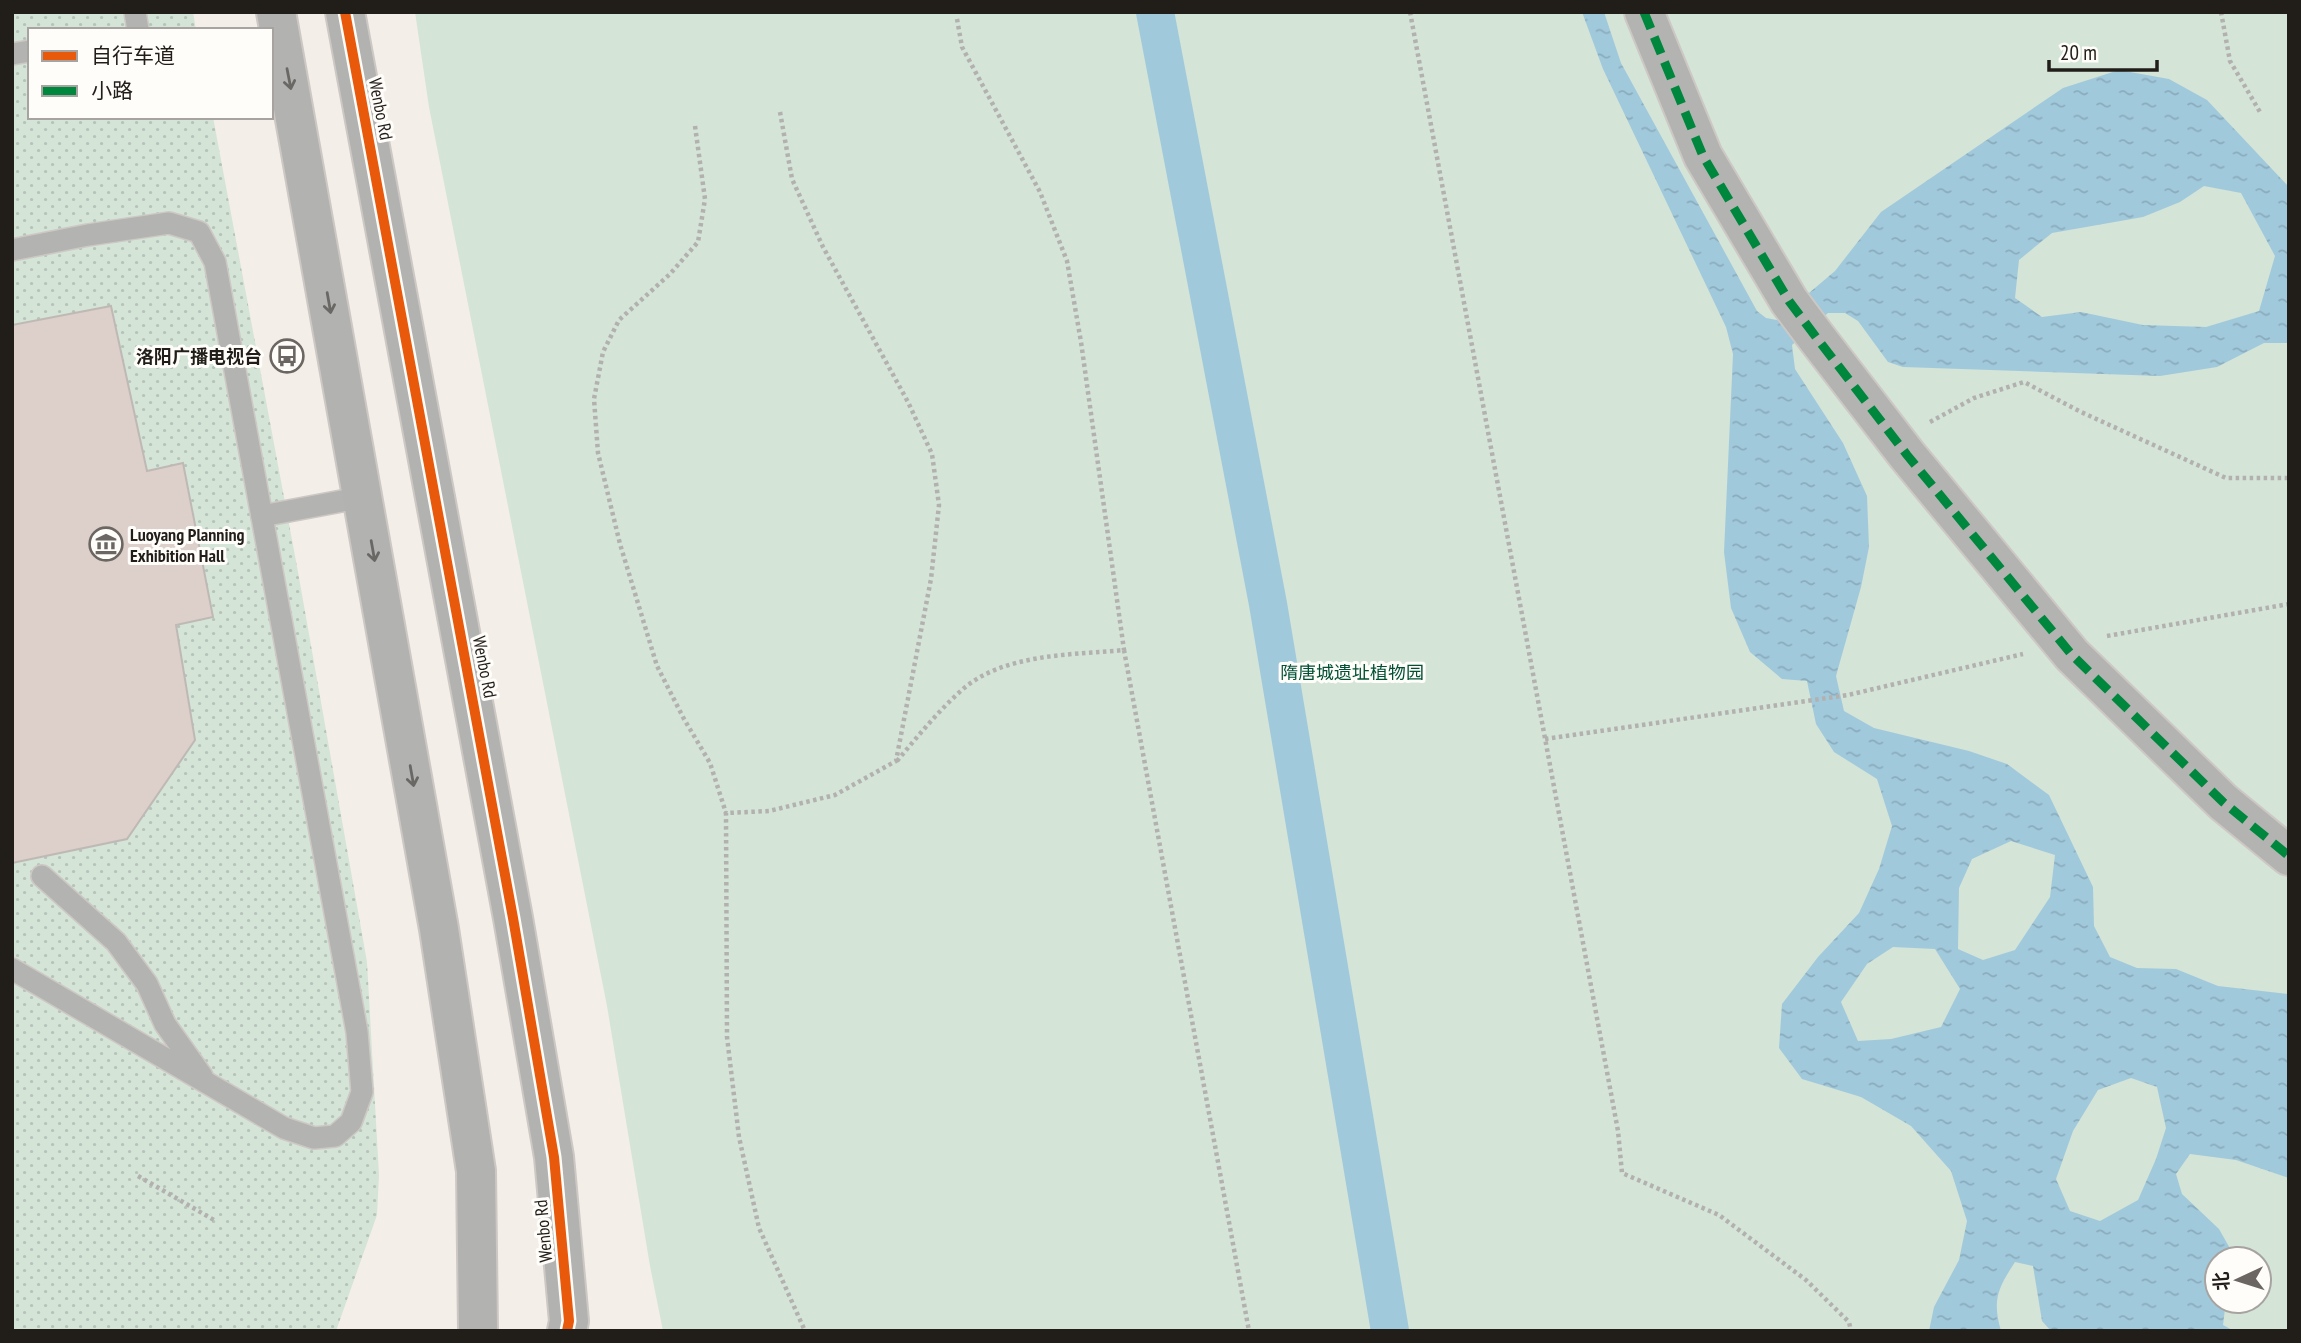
<svg xmlns="http://www.w3.org/2000/svg" width="2301" height="1343" viewBox="0 0 2301 1343" font-family="'PT Sans Narrow','Noto Sans SC',sans-serif">
  <style>
    .grass { fill: url(#grass-dots) }
    .park { fill: #d4e4d7; fill-rule: evenodd }
    .water { fill: url(#water-ripples); fill-rule: evenodd }
    .lines { fill: none; stroke-linecap: round; stroke-linejoin: round }
    .canal { stroke: #a1c9dc; stroke-width: 38 }
    .building { fill: #ddcfc9; stroke: #bfb9b5; stroke-width: 2 }
    .lane-casing { stroke: #cdc8c4; stroke-width: 24 }
    .street-casing { stroke: #cdc8c4; stroke-width: 42 }
    .secondary-casing { stroke: #cdc8c4; stroke-width: 42 }
    .path { stroke: #b2b1af; stroke-width: 4.5; stroke-dasharray: 3.5 3.5; stroke-linecap: butt }
    .lane { stroke: #b3b3b2; stroke-width: 21 }
    .street { stroke: #b3b3b2; stroke-width: 38 }
    .secondary { stroke: #b2b2b1; stroke-width: 38 }
    .quiet { stroke: #00873e; stroke-width: 9; stroke-dasharray: 18 9; stroke-linecap: butt }
    .cycleway-casing { stroke: #fffdfa; stroke-width: 15 }
    .cycleway { stroke: #e8590c; stroke-width: 10 }
    .oneway { stroke: #6a6865 }
    .labels { text-anchor: middle; dominant-baseline: central; stroke-width: 6; stroke-linejoin: round; paint-order: stroke }
    .street-label { font-size: 18px; fill: #211d19; stroke: #fffdfa }
    .poi-label { font-size: 18px; font-weight: bold; fill: #211d19; stroke: #fffdfa; text-anchor: end }
    .park-label { font-size: 18px; fill: #015034; stroke: #fffdfa }
  </style>
  <defs>
    <pattern id="grass-dots" width="8" height="8" patternUnits="userSpaceOnUse" patternTransform="scale(1.75)"><rect width="8" height="8" fill="#d4e4d7"/><path d="M2 2h.1M6 6h.1" fill="none" stroke="#b6c3b8" stroke-width="1.8" stroke-linecap="round"/></pattern>
    <pattern id="water-ripples" width="26" height="14" patternUnits="userSpaceOnUse" patternTransform="scale(1.75)"><rect width="26" height="14" fill="#a1c9dc"/><path d="M2 4q2-2 4 0t4 0M15 11q2-2 4 0t4 0" fill="none" stroke="#8aacbc"/></pattern>
  </defs>
  <rect width="100%" height="100%" fill="#f4eee8"/>
  <path class="grass" d="M12,12H193L196,30H30V117H213L298,572L367,962L379,1175L377,1215L336,1331H12Z"/>
  <path class="park" d="M415,12H2289V1331H663L650,1266L607,1006L429,107ZM2217,1259H2259V1301H2217Z"/>
  <path class="water" d="M1582,12H1604L1621,63L1757,311L1766,318L1777,320L1835,271L1881,212L2063,88L2119,70L2169,79L2207,100L2289,187V343H2264L2217,367L2160,376L1903,367L1888,362L1858,321L1845,313H1828L1792,345L1795,369L1843,443L1867,496L1869,547L1861,587L1836,676L1844,711L1874,728L1969,751L2007,764L2049,795L2093,887L2094,926L2110,957L2137,968L2176,969L2218,986L2289,994V1178L2236,1160L2190,1154L2176,1174L2182,1194L2219,1229L2236,1259H2217V1301H2226L2223,1325L2234,1331H2051L2042,1321L2033,1266L2015,1262C1998,1288 1992,1300 2001,1331H1929L1934,1307L1959,1260L1967,1221L1951,1171L1911,1126L1861,1097L1802,1079L1779,1048L1782,1004L1818,957L1859,913L1879,869L1892,826L1877,779L1834,752L1816,724L1807,681L1782,679L1750,652L1731,608L1724,552L1733,354L1726,327L1603,69ZM2204,186L2241,193L2275,256L2259,311L2206,327L2143,325L2081,312L2042,317L2015,298L2019,260L2052,233L2143,217L2180,202ZM2011,841L2055,855L2050,897L2015,950L1983,960L1958,949L1959,888L1972,859ZM1893,947L1935,949L1960,989L1941,1027L1891,1039L1858,1041L1841,1002L1867,964ZM2131,1078L2157,1087L2166,1128L2156,1159L2138,1200L2100,1221L2070,1211L2056,1179L2073,1131L2098,1090Z"/>
  <g class="lines">
    <path class="canal" d="M1155,12L1268,604L1390,1331"/>
  </g>
  <path class="building" d="M111,306L147,471L183,463L213,617L176,625L195,740L127,839L12,863V325Z"/>
  <g class="lines">
    <defs>
      <g id="lane">
        <path d="M135,12L138,30"/>
        <path d="M12,54L30,51"/>
        <path d="M12,250L88,235L169,223L199,232L215,262L357,1032L362,1092L351,1122L335,1136L314,1138L284,1128L12,969"/>
        <path d="M262,516L363,497"/>
        <path d="M42,876L116,942L147,984L165,1024L202,1076"/>
      </g>
      <path id="street" d="M1644,12L1703,156L1789,301L1816,337L1907,455L2072,655L2223,802L2289,856"/>
      <g id="secondary">
        <path d="M276,12L439,929L476,1171L478,1331"/>
        <path d="M345,12L513,918L554,1157L569,1321L567,1331"/>
      </g>
    </defs>
    <use href="#lane" class="lane-casing"/>
    <use href="#street" class="street-casing"/>
    <use href="#secondary" class="secondary-casing"/>
    <g class="path">
      <path d="M1410,12L1618,1131L1622,1173L1719,1215L1806,1280L1849,1322L1851,1331"/>
      <path d="M2221,12L2230,61L2260,112"/>
      <path d="M957,19L962,47L1040,192L1067,261L1081,342L1124,650"/>
      <path d="M780,112L792,179L823,247L908,402L932,454L939,505L931,579L896,761L835,795L769,811L726,813L727,1037L739,1137L759,1228L805,1331"/>
      <path d="M695,126L705,199L698,242L670,274L619,320L603,352L594,399L598,453L620,544L657,666L684,719L710,763L726,813"/>
      <path d="M1930,422L1974,398L2024,382L2081,412L2226,478H2289"/>
      <path d="M2107,636L2289,604"/>
      <path d="M1545,739L1848,695L2023,654"/>
      <path d="M897,761C918,736 939,710 963,689C1005,653 1073,655 1124,650L1249,1331"/>
      <path d="M138,1176L214,1220"/>
    </g>
    <use href="#lane" class="lane"/>
    <use href="#street" class="street"/>
    <use href="#secondary" class="secondary"/>
    <path class="quiet" d="M1644,12L1703,156L1789,301L1816,337L1907,455L2072,655L2223,802L2289,856"/>
    <defs>
      <path id="cycleway" d="M345,12L513,918L554,1157L569,1321L567,1331"/>
    </defs>
    <use href="#cycleway" class="cycleway-casing"/>
    <use href="#cycleway" class="cycleway"/>
  </g>
  <defs><path id="oneway-shaft" d="M-6 0H5M1.5-3L5.5 0L1.5 3" fill="none" stroke-width="1.6" stroke-linecap="round" stroke-linejoin="round" transform="scale(1.75)"/></defs>
  <g class="oneway">
    <use href="#oneway-shaft" transform="translate(289 79) rotate(79)"/>
    <use href="#oneway-shaft" transform="translate(329 303) rotate(80)"/>
    <use href="#oneway-shaft" transform="translate(373 551) rotate(80)"/>
    <use href="#oneway-shaft" transform="translate(412 776) rotate(80)"/>
  </g>
  <defs>
    <symbol id="bus-ring" viewBox="-11 -11 22 22"><circle r="9.5" fill="#fffdfa" stroke="#6b6661" stroke-width="1.5"/><path d="M-5-6H5V4H4V6H2V4H-2V6H-4V4H-5ZM-3.5-4V0h7V-4ZM-3.5 1.2v1.5H-2V1.2ZM2 1.2v1.5H3.5V1.2Z" fill="#6b6661"/></symbol>
    <symbol id="museum-ring" viewBox="-11 -11 22 22"><circle r="9.5" fill="#fffdfa" stroke="#6b6661" stroke-width="1.5"/><path d="M0-6L6-3V-2H-6V-3ZM-5-1h2V3h-2ZM-1-1h2V3h-2ZM3-1h2V3H3ZM-6 4H6V6H-6Z" fill="#6b6661"/></symbol>
  </defs>
  <g fill-rule="evenodd">
    <use href="#bus-ring" x="268" y="337" width="38" height="38"/>
    <use href="#museum-ring" x="87" y="525" width="38" height="38"/>
  </g>
  <g class="labels">
    <g class="street-label">
      <text transform="translate(381 109) rotate(79)">Wenbo Rd</text>
      <text transform="translate(485 667) rotate(79)">Wenbo Rd</text>
      <text transform="translate(543 1231) rotate(-95)">Wenbo Rd</text>
    </g>
    <g class="poi-label">
      <text x="262" y="356">洛阳广播电视台</text>
      <text x="130" y="534" text-anchor="start">Luoyang Planning<tspan x="130" dy="21">Exhibition Hall</tspan></text>
    </g>
    <g class="park-label">
      <text x="1352" y="672">隋唐城遗址植物园</text>
    </g>
  </g>
  <rect width="2301" height="1343" fill="none" stroke="#211d19" stroke-width="28"/>
  <rect x="28" y="28" width="245" height="91" fill="#fffdfa" stroke="#a6a3a0" stroke-width="2"/>
  <rect x="42" y="51" width="35" height="10" fill="#e8590c" stroke="#a6a3a0" stroke-width="2"/>
  <text x="91" y="63" font-size="21" fill="#211d19">自行车道</text>
  <rect x="42" y="86" width="35" height="10" fill="#00873e" stroke="#a6a3a0" stroke-width="2"/>
  <text x="91" y="98" font-size="21" fill="#211d19">小路</text>
  <g transform="translate(2238 1280) rotate(266)"><circle r="33" fill="#fffdfa" stroke="#a6a3a0" stroke-width="2"/>
  <path d="M0-5L12 26L0 18L-12 26Z" fill="#6b6661"/>
  <text y="-10" font-size="19" font-weight="bold" text-anchor="middle" fill="#211d19">北</text>
  </g>
  <path d="M2049 60v10h108v-10" fill="none" stroke="#211d19" stroke-width="3.5"/>
  <text x="2060" y="60" font-size="21" fill="#211d19" stroke="#fffdfa" stroke-width="5" paint-order="stroke">20 m</text>
</svg>
